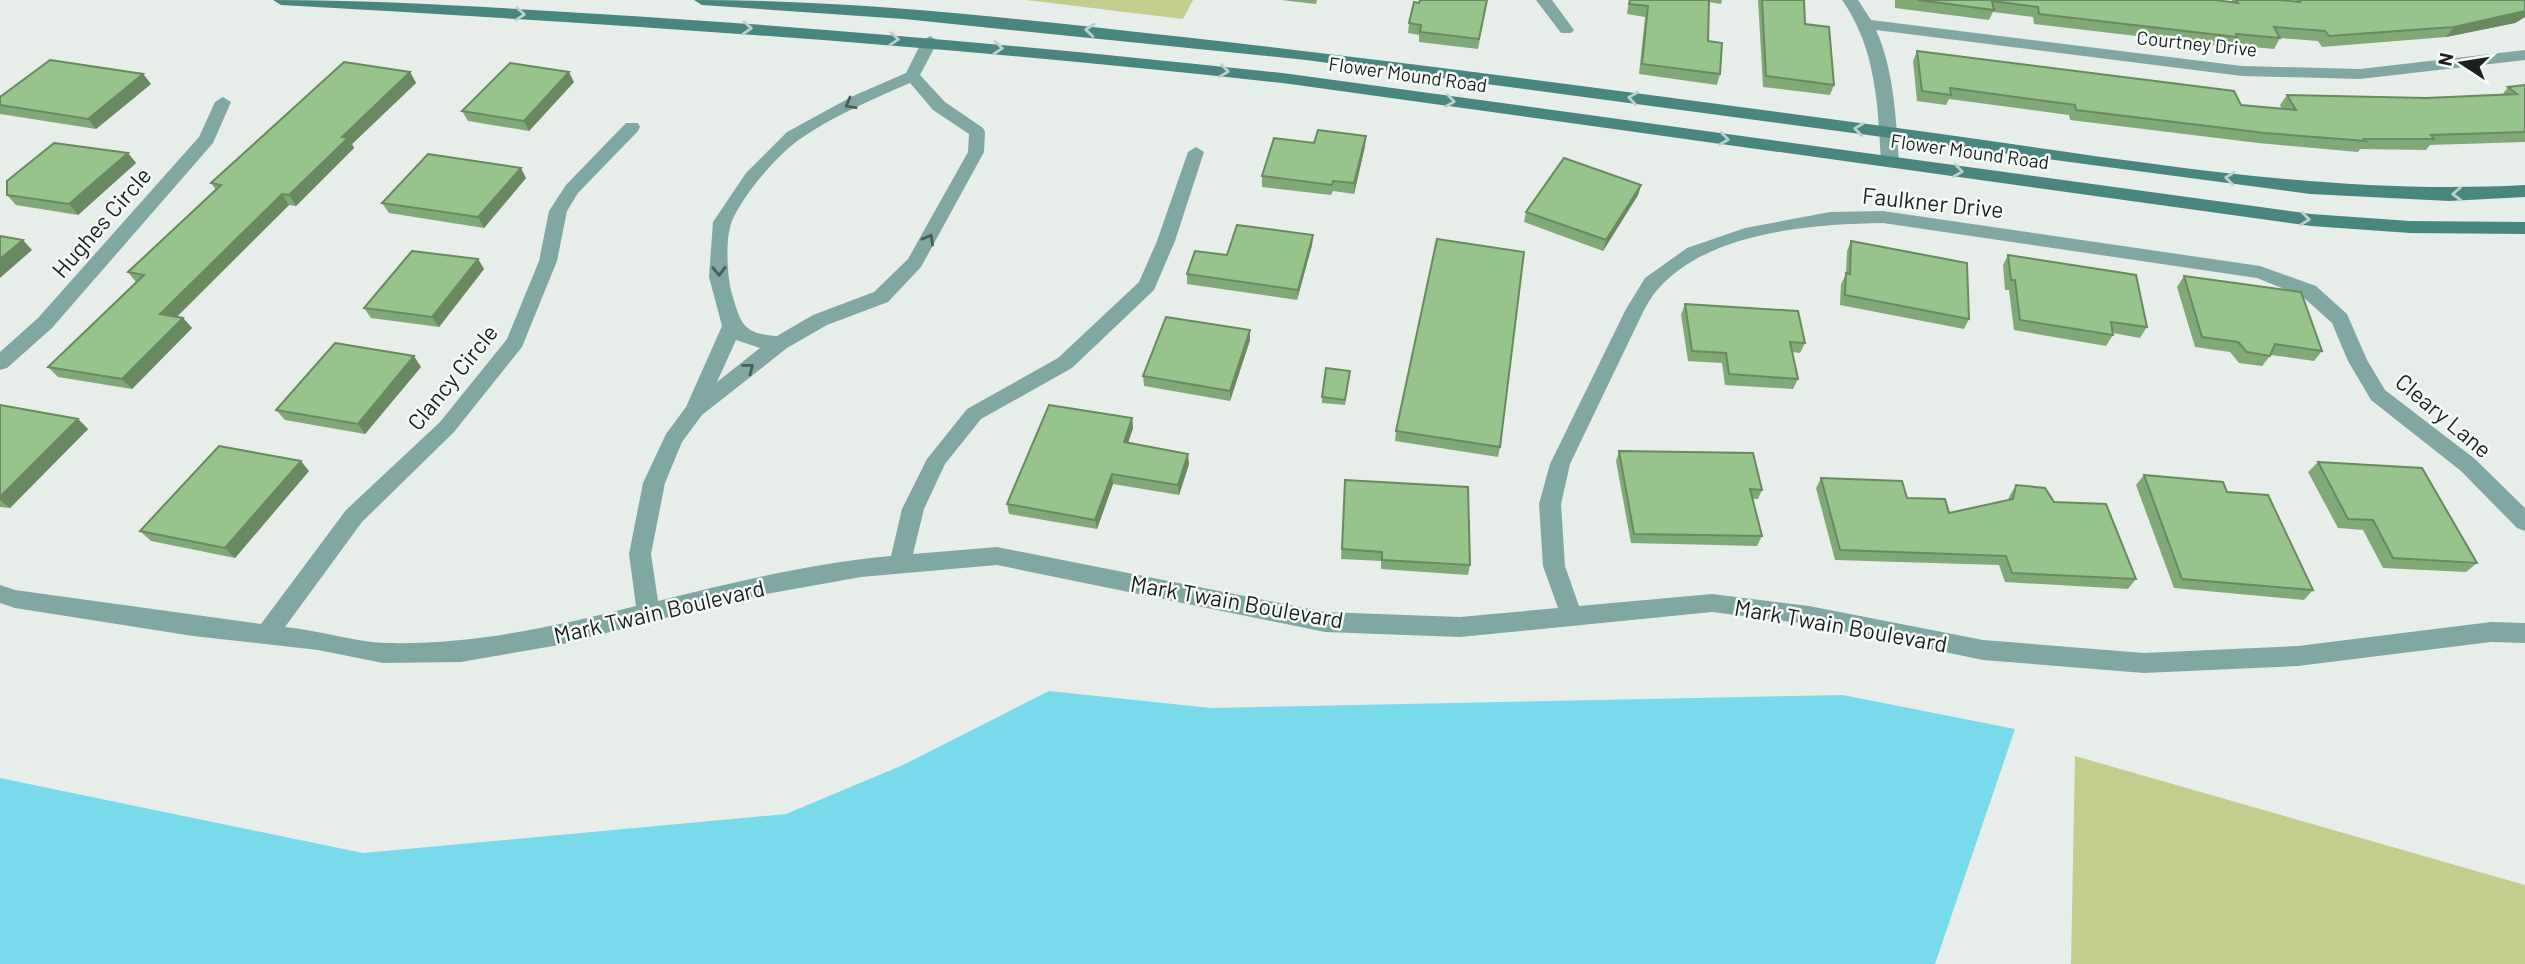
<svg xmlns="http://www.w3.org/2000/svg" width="2525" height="964" viewBox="0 0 2525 964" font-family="Barlow,sans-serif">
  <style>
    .green { fill: #c3cd8d }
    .water { fill: #79daeb }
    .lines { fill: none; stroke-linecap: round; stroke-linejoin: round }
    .street { fill: #81a7a2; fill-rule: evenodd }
    .secondary { fill: #49867f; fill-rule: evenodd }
    .wall { fill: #81a977 }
    .shaded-wall { fill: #698961 }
    .building { fill: #96c48a; stroke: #698961; stroke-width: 2 }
    .oneway { stroke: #b9d2ce }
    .oneway2 { stroke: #4b5d5a }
    .labels { text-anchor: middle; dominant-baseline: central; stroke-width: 5; stroke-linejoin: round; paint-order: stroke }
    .far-street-label { font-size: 19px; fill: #1e201f; stroke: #f5fbf8 }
    .street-label { font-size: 23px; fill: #1e201f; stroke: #f5fbf8 }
  </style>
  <rect width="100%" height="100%" fill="#e7eeea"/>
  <g class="green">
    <path d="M1026,0H1193L1183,19Z"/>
    <path d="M2075,756L2525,885V964H2071Z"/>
  </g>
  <path class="water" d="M1049,691L1211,708L1843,695L2015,729L1935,964H0V778L363,853L786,814L903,765Z"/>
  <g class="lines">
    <g class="street">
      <path d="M1536,0H1552L1574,30L1571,33H1561Z"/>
      <path d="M1842,0H1858L1871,20L2242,66L2360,69L2525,50V60L2360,79L2242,76L1876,30C1894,70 1896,118 1899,162L1890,167L1881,162C1878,105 1876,48 1842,0Z"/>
      <path d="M930,36L938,41L920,75L945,102L983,128L985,132L984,152L921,267L888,302L827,325L787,348L702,415L682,442L665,483L651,554L658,601C734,582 812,563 891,556L902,509L927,459L967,409L1058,358L1139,282L1157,241L1188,152L1196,147L1204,152L1175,241L1154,290L1072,368L981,419L945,464L924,509L913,554L997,547L1325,612L1460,617L1558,608L1543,566L1539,504L1550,464L1626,309L1645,278L1687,248L1745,228L1830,212L1883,211L2260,266L2316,286L2347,314L2367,360L2385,390L2475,459L2525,508V531L2517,528L2461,471L2371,400L2348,361L2332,323L2302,296L2257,278L1883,223C1812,224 1709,232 1659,288C1653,294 1648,303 1644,310L1570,464L1561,504L1565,566L1579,606L1712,594L1809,606L1983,640L2144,653L2298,646L2491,622L2525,623V643L2491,642L2298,666L2144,673L1983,660L1809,624L1712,612L1460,637L1325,632L997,565L861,577L744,598L559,645L461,662L383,663L318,650L193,636L15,608L0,603V585L15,590L261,624L346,510L440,422L507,339L539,261L549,211L566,185L626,123H638L640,127L638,131L578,193L567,211L557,261L522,347L454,432L362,522L285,627C318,630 354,642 386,643C472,645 553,627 636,606L629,554L643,483L666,434L686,407L722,326L709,277L713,222L746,173L787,132L853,96L906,73L922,41ZM910,83L933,110L969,134L968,152L908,259L874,292L813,315L777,336C743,334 741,324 732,294C727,277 725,237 732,221C743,195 777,155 800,139C833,116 873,99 910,83ZM736,340L760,348L717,382Z"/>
      <path d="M223,97L231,102L213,143L52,328L7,368L0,370V352L38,318L199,137L215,102Z"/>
    </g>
    <g class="secondary">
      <path d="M273,0C393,0 513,9 632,16C852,30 1071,50 1290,74L2311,214L2410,221L2525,222V234L2410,233L2311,226L1290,84C954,46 618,24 281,5Z"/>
      <path d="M694,0C858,0 1021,19 1183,37C1432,65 1679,99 1927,132C2125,159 2325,196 2525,185V197L2449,201L2310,194L1306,60L904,19L702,5Z"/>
    </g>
  </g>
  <g class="wall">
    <path d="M1281,0H1317L1316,4Z"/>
    <path d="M1420,0H1487L1478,49L1419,42V35L1408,33L1409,23Z"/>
    <path d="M1629,0H1722L1721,4L1709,2L1708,41L1720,74L1717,85L1639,74L1645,17L1627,14Z"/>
    <path d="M1758,0H1804L1805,24L1834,85L1830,95L1763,87Z"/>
    <path d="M1895,0H2215L2231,2L2232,0H2280L2294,1L2295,0H2525V17L2515,23L2446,37L2322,47L2318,41L2280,38L2274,49L2232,45L2230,47L2034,24L2033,17L1993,12L1989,20L1895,8Z"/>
    <path d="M1917,51L2241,105L2282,109L2280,105L2287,95L2426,98L2502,95L2508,87L2525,85V142L2430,145L2426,150L2360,149L2358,152L2258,143L2070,120L2069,115L1949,99L1946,105L1917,101L1913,61Z"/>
    <path d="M410,72L416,83L352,144L354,148L296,206L289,205L177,317L183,318L192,328L132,389L58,377L48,367L136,282L128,272L216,190L211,183Z"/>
    <path d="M143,74L151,84L96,129L0,114V97Z"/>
    <path d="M574,82L529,131L468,121L462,111Z"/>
    <path d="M1314,143L1365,146L1354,194L1333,191L1331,195L1262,187V176Z"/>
    <path d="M128,153L136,163L78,215L16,205L7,195Z"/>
    <path d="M526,178L484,228L389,213L382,203Z"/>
    <path d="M1641,185L1638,195L1603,251L1524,222L1526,212Z"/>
    <path d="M1313,235L1312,245L1297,300L1187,284V274L1227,255Z"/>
    <path d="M1851,241L1969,319L1964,329L1840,305L1841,284L1846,274L1847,251Z"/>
    <path d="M2008,255L2147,327L2140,338L2113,333V335L2106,346L2014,330L2009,290H2005L2003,265Z"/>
    <path d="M478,259L484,269L439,327L371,318L364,308Z"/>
    <path d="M2184,276L2322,351L2314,361L2271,355L2262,366L2239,363L2230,352L2195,347L2177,287Z"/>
    <path d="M1685,304L1805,343L1800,353L1792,352L1798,379L1793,389L1725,385L1722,363L1688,361L1681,315Z"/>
    <path d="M1250,330V340L1230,401L1144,386L1143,376Z"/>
    <path d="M421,367L365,434L285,420L276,410Z"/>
    <path d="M1350,371L1345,405L1322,403V397Z"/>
    <path d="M0,406L78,419L88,429L10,508L0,507Z"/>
    <path d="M1132,418L1133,428L1128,443L1189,464L1179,495L1113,484L1097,529L1009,514L1007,504Z"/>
    <path d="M1396,431L1500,447L1498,457L1395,441Z"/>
    <path d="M1619,451L1762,490L1758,499H1752L1762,536L1757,546L1631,543L1616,461Z"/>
    <path d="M2318,462L2477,563L2466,572L2383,568L2363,530L2338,528L2308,472Z"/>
    <path d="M309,471L235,558L151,541L140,531Z"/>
    <path d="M2144,475L2227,492L2313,590L2304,600L2174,588L2136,485Z"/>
    <path d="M1821,478L1907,498L1949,513L2008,500L2010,495L2016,485L2054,502L2136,579L2128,589L2005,582L1999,565L1835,560L1816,488Z"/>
    <path d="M1345,480L1470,565L1468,575L1381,569V561L1341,559Z"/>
  </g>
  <g class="shaded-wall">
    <path d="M2525,11V17L2515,23L2446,37L2454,27Z"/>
    <path d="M410,72L416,83L352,144L354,148L296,206L289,195L342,137Z"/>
    <path d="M569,72L574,82L529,131L524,121Z"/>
    <path d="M143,74L151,84L96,129L88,119Z"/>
    <path d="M1366,136L1365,146L1354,194V183Z"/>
    <path d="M128,153L136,163L78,215L69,204Z"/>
    <path d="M521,168L526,178L484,228L478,217Z"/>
    <path d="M1641,185L1638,195L1603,251L1606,240Z"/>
    <path d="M282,194L289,205L169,324L160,314Z"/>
    <path d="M1313,235L1312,245L1297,300L1298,290Z"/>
    <path d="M23,240L32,250L0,278V259Z"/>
    <path d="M478,259L484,269L439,327L432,317Z"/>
    <path d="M183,318L192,328L132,389L122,379Z"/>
    <path d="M1250,330V340L1230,401V391Z"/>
    <path d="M414,356L421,367L365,434L358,424Z"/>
    <path d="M1132,418L1133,428L1125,452L1124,442Z"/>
    <path d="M78,419L88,429L10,508L0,500V497Z"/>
    <path d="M1188,454L1189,464L1179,495L1178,485Z"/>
    <path d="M301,461L309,471L235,558L225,548Z"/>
    <path d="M1112,474L1113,484L1097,529L1095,520Z"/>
  </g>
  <g class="building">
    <path d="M1420,0H1487L1479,39L1420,32L1421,25L1409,23L1414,2L1419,3Z"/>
    <path d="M1630,0H1709L1708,41L1722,43L1720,74L1642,64L1648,6L1629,4Z"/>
    <path d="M1762,0H1804L1805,24L1829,27L1834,85L1766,76Z"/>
    <path d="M1918,0H2215L2238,3L2236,0H2280L2300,2L2299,0H2525V11L2454,27L2329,36L2325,31L2274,27L2280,38L2236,34L2237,37L2039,14L2038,7L1992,1L1994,10Z"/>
    <path d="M1917,51L2234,91L2241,105L2296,110L2287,95L2426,98L2517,94L2508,87L2525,85V132L2431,135L2434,139H2364L2366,141L2265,133L2076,110L2075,105L1950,88L1951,95L1922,91Z"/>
    <path d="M50,60L143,74L88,119L0,105V97Z"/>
    <path d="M344,62L410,72L342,137L348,138L289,195L282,194L160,314L183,318L122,379L48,367L144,275L128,272L221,185L211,183Z"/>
    <path d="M510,63L569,72L524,121L462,111Z"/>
    <path d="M1318,130L1366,136L1354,183L1333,181L1332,185L1262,176L1274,138L1314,143Z"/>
    <path d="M54,143L128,153L69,204L7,195V181Z"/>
    <path d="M428,154L521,168L478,217L382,203Z"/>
    <path d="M1564,158L1641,185L1606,240L1526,212Z"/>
    <path d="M1237,225L1313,235L1298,290L1187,274L1195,251L1227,255Z"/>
    <path d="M0,236L23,240L0,259Z"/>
    <path d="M1437,239L1524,252L1500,447L1396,431Z"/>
    <path d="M1851,241L1967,263L1969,319L1845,295L1846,273L1850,274Z"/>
    <path d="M412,251L478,259L432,317L364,308Z"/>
    <path d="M2008,255L2136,275L2147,327L2111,322L2113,335L2020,320L2015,280H2011Z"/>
    <path d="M2184,276L2301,292L2322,351L2275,344L2270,356L2247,352L2238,342L2202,337Z"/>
    <path d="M1685,304L1798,311L1805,343L1790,342L1798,379L1729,374L1726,353L1692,351Z"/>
    <path d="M1166,317L1250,330L1230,391L1143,376Z"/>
    <path d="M335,343L414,356L358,424L276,410Z"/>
    <path d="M1326,368L1350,371L1345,400L1322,397Z"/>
    <path d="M0,405L78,419L0,497Z"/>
    <path d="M1049,405L1132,418L1124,442L1188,454L1178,485L1112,474L1095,520L1007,504Z"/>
    <path d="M219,446L301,461L225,548L140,531Z"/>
    <path d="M1619,451L1753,453L1762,490L1750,489L1762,536L1634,534Z"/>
    <path d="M2318,462L2422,468L2477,563L2393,558L2373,520L2348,519Z"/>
    <path d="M2144,475L2223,482L2227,492L2268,495L2313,590L2182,579Z"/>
    <path d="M1821,478L1902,481L1907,498L1945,499L1949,513L2013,499L2016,485L2045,488L2054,502L2106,504L2136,579L2012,573L2006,556L1840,550Z"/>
    <path d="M1345,480L1468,487L1470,565L1382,560V552L1342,549Z"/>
  </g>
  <defs><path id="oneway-chevron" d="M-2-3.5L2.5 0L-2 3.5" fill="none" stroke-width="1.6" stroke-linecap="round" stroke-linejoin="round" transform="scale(1.75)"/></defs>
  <g class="oneway">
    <use href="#oneway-chevron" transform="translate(520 14) rotate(4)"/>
    <use href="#oneway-chevron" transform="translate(747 28) rotate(4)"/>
    <use href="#oneway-chevron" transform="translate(1090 30) rotate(-174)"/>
    <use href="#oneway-chevron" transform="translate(894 39) rotate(4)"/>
    <use href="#oneway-chevron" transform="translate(998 48) rotate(5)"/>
    <use href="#oneway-chevron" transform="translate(1224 71) rotate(7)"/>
    <use href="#oneway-chevron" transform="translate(1633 98) rotate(-172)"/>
    <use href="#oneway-chevron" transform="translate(1450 101) rotate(8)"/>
    <use href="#oneway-chevron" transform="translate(1859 129) rotate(-172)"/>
    <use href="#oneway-chevron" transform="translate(1724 139) rotate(8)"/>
    <use href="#oneway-chevron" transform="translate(1958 171) rotate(8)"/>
    <use href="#oneway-chevron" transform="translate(2230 178) rotate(-173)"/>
    <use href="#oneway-chevron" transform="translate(2457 194) rotate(178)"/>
    <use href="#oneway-chevron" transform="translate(2305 219) rotate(7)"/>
  </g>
  <g class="oneway2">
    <use href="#oneway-chevron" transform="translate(850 104) rotate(151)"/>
    <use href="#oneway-chevron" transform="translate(929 239) rotate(-61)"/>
    <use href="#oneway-chevron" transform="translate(719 271) rotate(89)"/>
    <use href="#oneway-chevron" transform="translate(749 368) rotate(-38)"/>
  </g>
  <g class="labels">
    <g class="far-street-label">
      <text transform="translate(2197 43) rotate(6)">Courtney Drive</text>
      <text transform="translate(1408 74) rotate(8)">Flower Mound Road</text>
      <text transform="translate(1970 151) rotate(8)">Flower Mound Road</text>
    </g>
    <g class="street-label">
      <text transform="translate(1933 202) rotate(6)">Faulkner Drive</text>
      <text transform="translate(101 222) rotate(-49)">Hughes Circle</text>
      <text transform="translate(452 377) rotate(-51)">Clancy Circle</text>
      <text transform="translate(2444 415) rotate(40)">Cleary Lane</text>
      <text transform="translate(1237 601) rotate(10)">Mark Twain Boulevard</text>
      <text transform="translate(659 611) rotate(-13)">Mark Twain Boulevard</text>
      <text transform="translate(1841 625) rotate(10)">Mark Twain Boulevard</text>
    </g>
  </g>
  <g transform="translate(2462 63) rotate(282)" stroke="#f5fbf8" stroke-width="5" paint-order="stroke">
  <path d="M0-5L12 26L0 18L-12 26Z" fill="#1e201f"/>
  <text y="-10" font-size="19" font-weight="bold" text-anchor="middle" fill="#1e201f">N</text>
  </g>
</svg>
